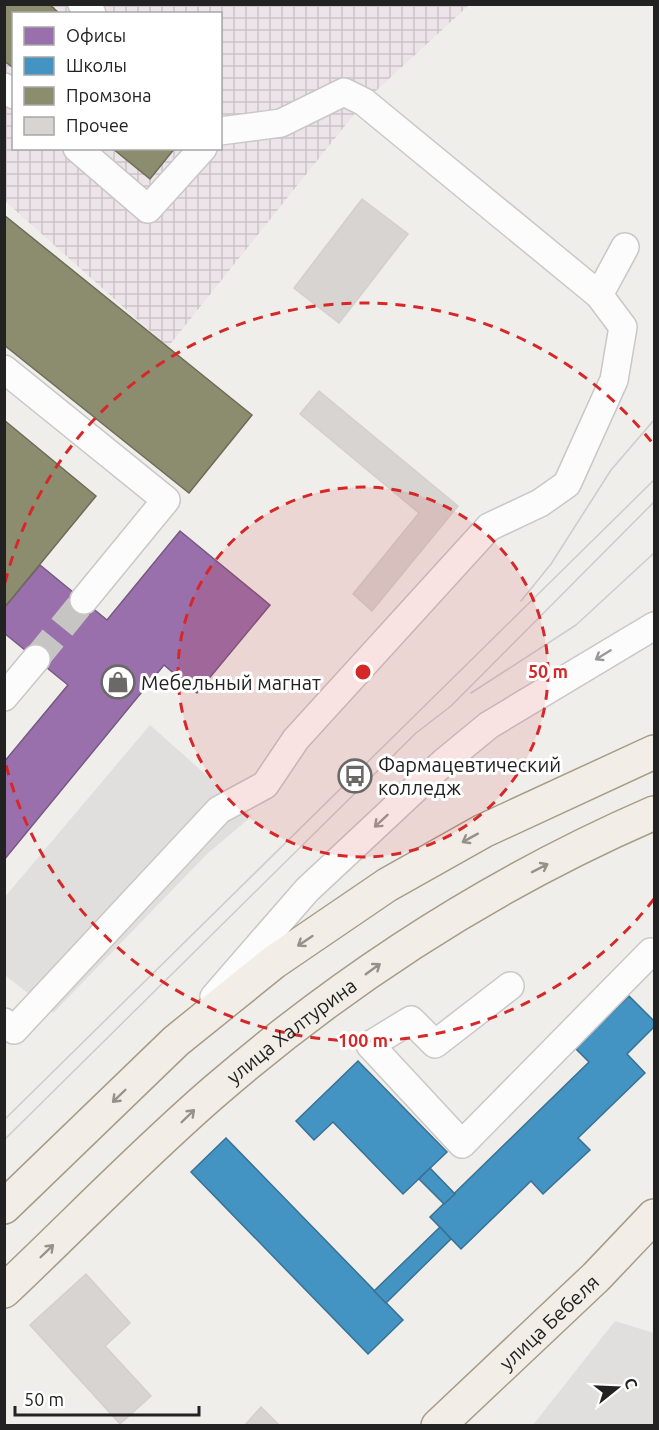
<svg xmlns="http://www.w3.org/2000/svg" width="659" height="1430" viewBox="0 0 659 1430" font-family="Ubuntu,sans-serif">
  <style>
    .industrial { fill: url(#industrial-grid); fill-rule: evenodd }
    .parking { fill: #e0dfde }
    .offices { fill: #9970ab; stroke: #755982; stroke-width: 1.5 }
    .schools { fill: #4393c3; stroke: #397193; stroke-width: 1.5 }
    .industry { fill: #8c8c6e; stroke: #6c6c57; stroke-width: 1.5 }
    .building { fill: #d7d4d2; stroke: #d3d0cc; stroke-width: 1.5 }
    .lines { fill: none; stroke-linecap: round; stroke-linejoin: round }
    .minor-tunnel { stroke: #c7c5c3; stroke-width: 27; stroke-dasharray: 27 14; stroke-linecap: butt }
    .minor-casing { stroke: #c9c8c7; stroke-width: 30 }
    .major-casing { stroke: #a79c86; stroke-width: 36 }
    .minor { stroke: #fdfcfc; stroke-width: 27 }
    .major { stroke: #f3ede7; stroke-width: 33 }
    .tram { stroke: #ccc; stroke-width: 1.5 }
    .oneway { stroke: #9a9a9a }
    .oneway2 { stroke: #95928e }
    .ring { fill: none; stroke: #d62828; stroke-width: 3; stroke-dasharray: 10 8 }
    .labels { text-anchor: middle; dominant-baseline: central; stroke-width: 6; stroke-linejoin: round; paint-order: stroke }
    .poi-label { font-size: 20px; fill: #222; stroke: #fff; text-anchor: start }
    .street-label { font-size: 20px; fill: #222; stroke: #fff }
    .centre { fill: #d62828; stroke: #fff; stroke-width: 3 }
    .ring-label { font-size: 18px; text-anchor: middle; font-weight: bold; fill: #d62828; stroke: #fff; stroke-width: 6; stroke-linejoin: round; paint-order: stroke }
  </style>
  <defs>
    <pattern id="industrial-grid" width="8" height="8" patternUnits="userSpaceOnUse" patternTransform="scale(1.5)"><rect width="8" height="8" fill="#ede4e9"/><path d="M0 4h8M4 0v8" fill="none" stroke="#cbc3c8"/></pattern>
  </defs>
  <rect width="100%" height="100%" fill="#f0eeeb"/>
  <path class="industrial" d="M5,5H469L364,102L168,347L5,201ZM14,14H220V148H14Z"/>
  <g class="parking">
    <path d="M150,725L252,816L207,854L53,1013L5,975L4,898Z"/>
    <path d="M615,1321L654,1333V1425H533Z"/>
  </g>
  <path class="offices" d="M180,531L270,605L197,693L164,665L4,860V762L68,685L4,633V608L40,565L107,620Z"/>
  <g class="schools">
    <path d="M629,996L654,1021V1027L627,1054L645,1073L578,1138L590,1150L543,1194L531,1181L461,1249L430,1217L589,1062L575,1048Z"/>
    <path d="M358,1061L447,1152L403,1194L333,1122L314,1140L296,1121Z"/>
    <path d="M226,1138L403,1320L368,1354L191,1172Z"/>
    <path d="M430,1168L455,1194L444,1204L419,1179Z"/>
    <path d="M440,1227L451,1239L386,1303L374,1291Z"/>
  </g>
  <g class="industry">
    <path d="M4,4H49L60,14H14V68L4,61Z"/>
    <path d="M112,148H175L150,179Z"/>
    <path d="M4,215L252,415L189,493L4,345Z"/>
    <path d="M4,420L96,496L4,608Z"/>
  </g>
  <g class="building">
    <path d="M362,199L408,234L339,323L294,288Z"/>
    <path d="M319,391L458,506L372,611L353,594L419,513L300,414Z"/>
    <path d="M86,1274L130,1323L105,1346L151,1396L120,1424L30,1325Z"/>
    <path d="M261,1407L280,1426H244Z"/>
  </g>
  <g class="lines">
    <path class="minor-tunnel" d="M36,659L84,600"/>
    <defs>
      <g id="minor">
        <path d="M82,4L92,14"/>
        <path d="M4,87L14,95"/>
        <path d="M77,148L148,209L203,148"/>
        <path d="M599,295L625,247"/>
        <path d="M4,369L166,500L84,600"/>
        <path d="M4,697L36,659"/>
        <path d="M510,986L435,1044L411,1020L370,1045L462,1144L651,952L654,955"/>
        <path d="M214,997L307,890L444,762L489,725L654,626"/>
        <path d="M4,1022L14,1030L219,810L265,785L296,739L489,527L540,503L567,484L614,380L623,327L599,295L364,102L344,92L281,123L220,131"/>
      </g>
      <g id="major">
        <path d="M4,1207L176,1041L274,962L387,885L483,831L654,752"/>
        <path id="s1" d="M4,1291C74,1225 142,1154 215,1091C347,977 495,882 654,813"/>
        <path id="s2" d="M438,1426L596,1277L654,1216"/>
      </g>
    </defs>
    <use href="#minor" class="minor-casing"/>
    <use href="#major" class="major-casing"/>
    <use href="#minor" class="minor"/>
    <use href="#major" class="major"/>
    <g class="tram">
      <path d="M521,601L551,564L611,470L654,420"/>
      <path d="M471,693L576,625L654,553"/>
      <path d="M4,1120L654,480"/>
      <path d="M4,1140L416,733L451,706L654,502"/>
    </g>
  </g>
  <defs><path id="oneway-shaft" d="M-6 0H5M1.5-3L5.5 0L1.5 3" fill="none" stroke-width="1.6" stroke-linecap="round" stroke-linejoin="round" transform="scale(1.5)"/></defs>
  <g class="oneway">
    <use href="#oneway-shaft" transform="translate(603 655) rotate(148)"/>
    <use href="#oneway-shaft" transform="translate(381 821) rotate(137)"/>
  </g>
  <g class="oneway2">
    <use href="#oneway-shaft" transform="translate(470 838) rotate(151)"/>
    <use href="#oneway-shaft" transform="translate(540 868) rotate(-27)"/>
    <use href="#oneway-shaft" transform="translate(305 941) rotate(146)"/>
    <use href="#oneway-shaft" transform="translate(373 969) rotate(-36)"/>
    <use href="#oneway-shaft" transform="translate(119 1096) rotate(136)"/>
    <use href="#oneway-shaft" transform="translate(188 1116) rotate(-44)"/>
    <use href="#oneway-shaft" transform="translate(47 1251) rotate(-44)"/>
  </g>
  <circle cx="363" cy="672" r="185" fill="#d62828" fill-opacity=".12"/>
  <g class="ring">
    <circle cx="363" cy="672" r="185"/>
    <path d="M654 899A369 369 0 0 1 5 761M5 583A369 369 0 0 1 654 445"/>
  </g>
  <defs>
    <symbol id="shop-ring" viewBox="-11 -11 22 22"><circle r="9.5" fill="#fff" stroke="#6a6968" stroke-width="1.5"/><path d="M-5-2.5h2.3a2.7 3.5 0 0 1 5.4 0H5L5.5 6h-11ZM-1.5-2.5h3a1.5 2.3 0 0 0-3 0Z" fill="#6a6968"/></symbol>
    <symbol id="bus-ring" viewBox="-11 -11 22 22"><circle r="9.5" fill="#fff" stroke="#6a6968" stroke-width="1.5"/><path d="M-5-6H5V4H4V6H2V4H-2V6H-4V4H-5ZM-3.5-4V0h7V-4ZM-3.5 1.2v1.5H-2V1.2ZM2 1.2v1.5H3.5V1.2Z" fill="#6a6968"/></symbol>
  </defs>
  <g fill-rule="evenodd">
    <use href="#shop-ring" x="99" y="663" width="38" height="38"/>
    <use href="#bus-ring" x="336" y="757" width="38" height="38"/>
  </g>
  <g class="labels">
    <g class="poi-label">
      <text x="141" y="682">Мебельный магнат</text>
      <text x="378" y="764">Фармацевтический<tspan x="378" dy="23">колледж</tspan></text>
    </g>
    <g class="street-label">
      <text stroke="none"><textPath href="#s1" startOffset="388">улица Халтурина</textPath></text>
      <text stroke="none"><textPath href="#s2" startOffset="152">улица Бебеля</textPath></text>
    </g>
  </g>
  <circle cx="363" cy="672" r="9" class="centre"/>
  <g class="ring-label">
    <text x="548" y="678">50 m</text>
    <text x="363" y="1047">100 m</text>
  </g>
  <rect width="659" height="1430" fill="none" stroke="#222222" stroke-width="12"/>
  <rect x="12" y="12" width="210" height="138" fill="#ffffff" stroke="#a7a7a7" stroke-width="1.5"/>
  <rect x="24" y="27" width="30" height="18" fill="#9970ab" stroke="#a7a7a7" stroke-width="1.5"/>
  <text x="66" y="42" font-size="18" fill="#222222">Офисы</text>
  <rect x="24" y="57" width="30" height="18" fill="#4393c3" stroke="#a7a7a7" stroke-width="1.5"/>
  <text x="66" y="72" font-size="18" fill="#222222">Школы</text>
  <rect x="24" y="87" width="30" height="18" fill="#8c8c6e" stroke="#a7a7a7" stroke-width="1.5"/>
  <text x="66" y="102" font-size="18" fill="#222222">Промзона</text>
  <rect x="24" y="117" width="30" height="18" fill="#d7d4d2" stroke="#a7a7a7" stroke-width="1.5"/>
  <text x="66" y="132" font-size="18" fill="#222222">Прочее</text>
  <g transform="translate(617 1388) rotate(72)" stroke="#ffffff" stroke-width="4.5" paint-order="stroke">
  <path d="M0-4.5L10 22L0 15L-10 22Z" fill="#222222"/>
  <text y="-9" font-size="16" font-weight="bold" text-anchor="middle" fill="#222222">С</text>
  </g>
  <path d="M15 1406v9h184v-9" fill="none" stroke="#222222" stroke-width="3"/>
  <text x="24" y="1406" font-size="18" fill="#222222" stroke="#ffffff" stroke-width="4.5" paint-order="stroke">50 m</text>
</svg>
